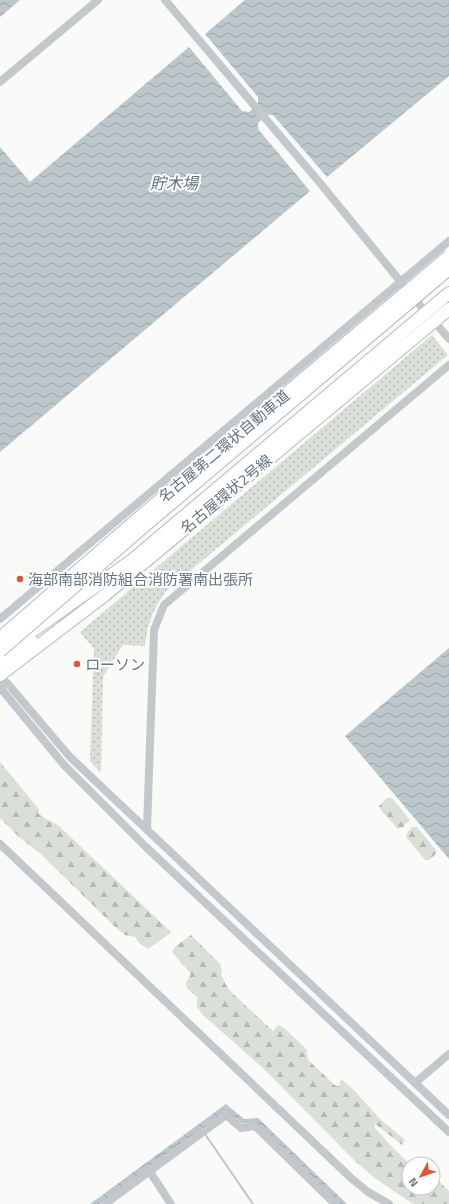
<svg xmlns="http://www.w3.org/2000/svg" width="449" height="1204" viewBox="0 0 449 1204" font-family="'Titillium Web','Noto Sans JP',sans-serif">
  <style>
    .forest { fill: url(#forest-firs) }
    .park { fill: url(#park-dots) }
    .water { fill: url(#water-waves) }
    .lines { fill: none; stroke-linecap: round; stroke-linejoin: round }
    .stream { stroke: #bbc7cb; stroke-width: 2 }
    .highway-casing { stroke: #b4b9bd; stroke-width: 14 }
    .minor { stroke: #c3c8cc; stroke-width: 8 }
    .highway { stroke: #fff; stroke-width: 12 }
    .highway-bridge-casing { stroke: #b4b9bd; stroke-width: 14; stroke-linecap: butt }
    .highway-bridge { stroke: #fff; stroke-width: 12 }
    .poi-dot { fill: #e4572e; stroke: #fff; stroke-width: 1.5 }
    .labels { text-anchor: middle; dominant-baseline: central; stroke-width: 4; stroke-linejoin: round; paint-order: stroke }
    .street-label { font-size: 15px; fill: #657683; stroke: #fff }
    .poi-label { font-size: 15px; fill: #657683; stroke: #fff; text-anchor: start }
    .water-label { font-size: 16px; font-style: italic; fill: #60757c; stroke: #fff }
  </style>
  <defs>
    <pattern id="forest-firs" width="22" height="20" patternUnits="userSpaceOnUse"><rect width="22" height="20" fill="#dadfd7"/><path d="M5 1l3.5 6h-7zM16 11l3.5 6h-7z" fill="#b4b9b4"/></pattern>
    <pattern id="park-dots" width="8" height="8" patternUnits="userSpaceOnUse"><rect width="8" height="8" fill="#dadfd7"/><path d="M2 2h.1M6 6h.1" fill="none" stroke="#b4b9b4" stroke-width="1.8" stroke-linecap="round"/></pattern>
    <pattern id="water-waves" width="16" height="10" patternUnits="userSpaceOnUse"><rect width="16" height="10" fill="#bbc7cb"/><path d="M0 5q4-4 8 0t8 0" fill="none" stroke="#9ca6aa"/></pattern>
  </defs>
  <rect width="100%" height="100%" fill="#fafaf8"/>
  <g class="forest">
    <path d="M0,762L39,809L38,813C44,819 52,821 59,826L171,932L165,937L148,949L139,943L135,937L125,935L114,926L41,854L19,837L0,818Z"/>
    <path d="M387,798H392L410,820L403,827L398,829L381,810L379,806Z"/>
    <path d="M412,827H417L436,850L437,853L429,860H425L406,837L407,833Z"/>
    <path d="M191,935L220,964L222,971L221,975L226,985L231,992L273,1031L278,1025L285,1029L298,1041L307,1050L308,1060L336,1086H339L341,1079L353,1089L380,1119L405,1140L402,1145L374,1123L375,1128L396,1151L410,1164H409V1188H433V1176L449,1191V1204H413L376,1179L355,1161L266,1071L203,1015L197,1007V997L187,988L186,983L191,974L172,952L176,946Z"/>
  </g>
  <path class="park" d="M432,335L448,355L166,591C153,609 147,625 145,646L123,645L103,677L101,773L90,761L94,649L80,632Z"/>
  <g class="water">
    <path d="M0,0H20L0,17Z"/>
    <path d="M245,0H449V76L327,177L273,115H267L258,123V129L310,191L0,452V147L30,182L189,47L242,111L249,112L258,104V97L205,34Z"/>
    <path d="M449,648V859L345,736Z"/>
    <path d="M226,1104L244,1119L258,1118L347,1204H340L256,1123H242L226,1111L99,1204H90Z"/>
  </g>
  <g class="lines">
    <path class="stream" d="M205,1134L253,1204"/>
    <defs>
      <g id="highway">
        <path d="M17,642L131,561L449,293"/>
        <path d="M0,661L32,641"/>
        <path d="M0,675L105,595L449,309"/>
      </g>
    </defs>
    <use href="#highway" class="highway-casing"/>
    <g class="minor">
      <path d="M165,0L320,183L405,287"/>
      <path d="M0,82L98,0"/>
      <path d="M412,296L449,339"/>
      <path d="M0,619L449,241"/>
      <path d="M0,679L8,684L70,757L449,1115"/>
      <path d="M0,685L2,690L64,765L146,847L449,1132"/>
      <path d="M147,829L154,630L164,605L449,365"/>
      <path d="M0,844L351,1178L368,1192L389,1204"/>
      <path d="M415,1083L449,1054"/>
      <path d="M150,1172L171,1204"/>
      <path d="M105,1204L226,1115L241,1128L255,1126L335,1204"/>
    </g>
    <use href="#highway" class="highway"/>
    <defs>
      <g id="highway-bridge">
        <path d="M0,638L142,515L449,256"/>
        <path d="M0,651L148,523L449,269"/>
      </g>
    </defs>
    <use href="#highway-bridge" class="highway-bridge-casing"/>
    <use href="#highway-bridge" class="highway-bridge"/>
  </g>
  <g class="poi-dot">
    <circle cx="20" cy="579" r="4"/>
    <circle cx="77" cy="664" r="4"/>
  </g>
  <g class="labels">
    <g class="street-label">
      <text transform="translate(224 446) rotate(-40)">名古屋第二環状自動車道</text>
      <text transform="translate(226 494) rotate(-40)">名古屋環状2号線</text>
    </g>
    <g class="poi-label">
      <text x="28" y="579">海部南部消防組合消防署南出張所</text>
      <text x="85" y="664">ローソン</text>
    </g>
    <g class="water-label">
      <text x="174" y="183">貯木場</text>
    </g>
  </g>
  <g transform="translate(421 1176) rotate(230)"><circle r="19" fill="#ffffff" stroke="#c1c8cd"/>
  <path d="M0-3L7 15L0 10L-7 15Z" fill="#e4572e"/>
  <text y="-6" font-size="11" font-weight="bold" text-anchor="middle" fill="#657683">N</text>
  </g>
</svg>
